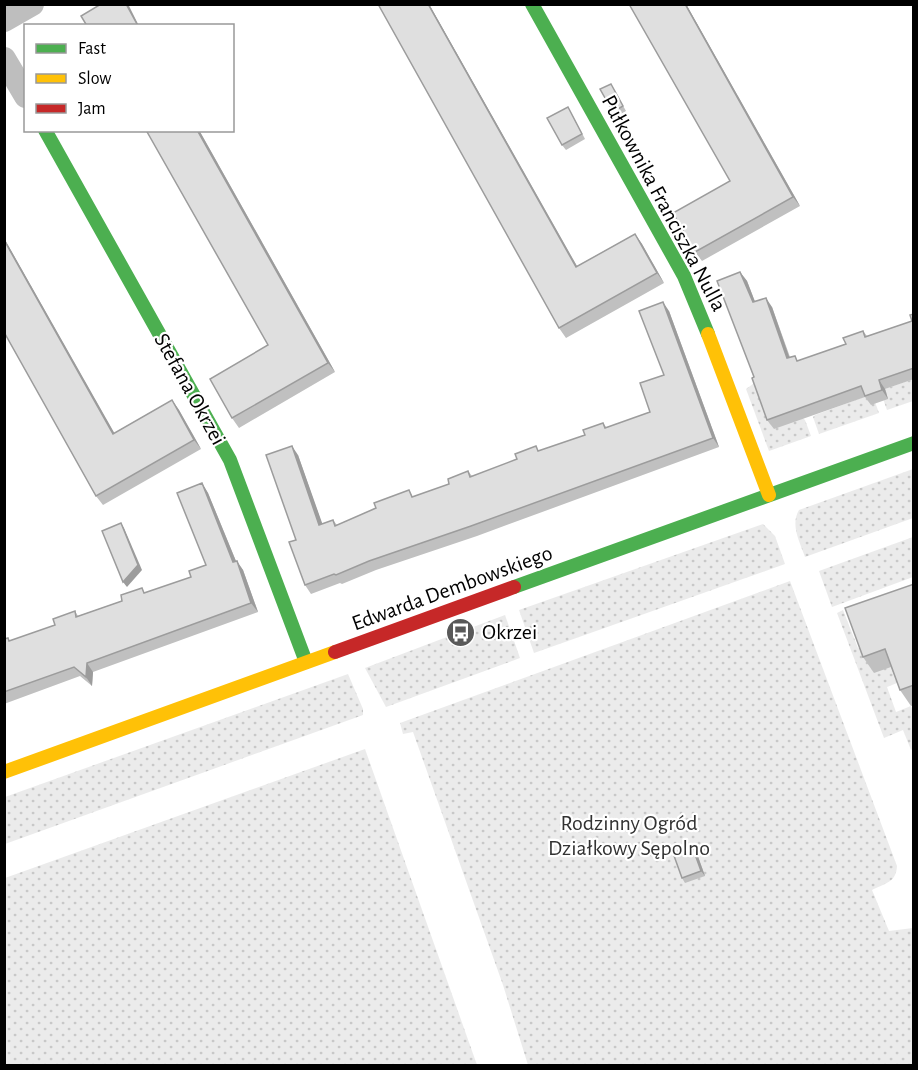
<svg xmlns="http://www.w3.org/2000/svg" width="918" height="1070" viewBox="0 0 918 1070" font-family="'Alegreya Sans',sans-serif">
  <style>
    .grass { fill: url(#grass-dots) }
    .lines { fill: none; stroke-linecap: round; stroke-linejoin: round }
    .street { stroke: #bebebe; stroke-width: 24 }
    .fast { stroke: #4caf50; stroke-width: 14 }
    .slow { stroke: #ffc107; stroke-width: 14 }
    .jam { stroke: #c62828; stroke-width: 14 }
    .wall { fill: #c0c0c0 }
    .shaded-wall { fill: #9c9c9c }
    .building { fill: #dfdfdf; stroke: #9c9c9c; stroke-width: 1.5 }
    .labels { text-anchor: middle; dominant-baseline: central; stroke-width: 4.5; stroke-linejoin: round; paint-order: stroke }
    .street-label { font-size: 22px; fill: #000; stroke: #fff }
    .poi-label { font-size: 22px; fill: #000; stroke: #fff; text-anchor: start }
    .park-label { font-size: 22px; fill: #323232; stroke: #fff }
  </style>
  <defs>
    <pattern id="grass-dots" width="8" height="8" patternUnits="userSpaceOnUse" patternTransform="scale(1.5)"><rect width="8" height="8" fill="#ebebeb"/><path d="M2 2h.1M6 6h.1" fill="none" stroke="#c8c8c8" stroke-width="1.8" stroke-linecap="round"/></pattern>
  </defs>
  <rect width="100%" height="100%" fill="#fff"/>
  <g class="grass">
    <path d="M913,379V401L887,410L881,393L882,390Z"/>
    <path d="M757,381L805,420L811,436L769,451L746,389Z"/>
    <path d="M872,394L879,413L819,434L813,417L815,415Z"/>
    <path d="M913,469V518L805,557C800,542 790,525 799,510Z"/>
    <path d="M763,524L775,536L785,564L534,653L519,610Z"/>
    <path d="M913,537V577L832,607L819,571Z"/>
    <path d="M790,581L897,866C896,883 885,883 872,890L889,931L913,928V1065H528L503,985L413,732L403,734L400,723Z"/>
    <path d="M843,610L858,648L865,646L896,665L902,681L887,687L896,712L911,706L913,712L914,748L911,750L903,730L884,738L837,613Z"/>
    <path d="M505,615L520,658L386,707L365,668Z"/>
    <path d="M348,674L363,709V715L5,844V797Z"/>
    <path d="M365,749L477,1065H5V878Z"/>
  </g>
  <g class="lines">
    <g class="street">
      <path d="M4,20L32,4"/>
      <path d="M4,59L26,96"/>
    </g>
    <g class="fast">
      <path d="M532,4L684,276L708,334"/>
      <path d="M45,130L230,460L306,662"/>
      <path d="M514,587L914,443"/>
    </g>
    <g class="slow">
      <path d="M708,334L769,495"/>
      <path d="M4,772L335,652"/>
    </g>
    <path class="jam" d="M335,652L514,587"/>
  </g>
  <g class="wall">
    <path d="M429,4L577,266L635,234L642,244L664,283L566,338L559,328Z"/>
    <path d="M686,4L800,206L702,261L695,252L730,181Z"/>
    <path d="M611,84L626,111L616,117L613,112Z"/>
    <path d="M568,107L585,139L566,150L562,145Z"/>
    <path d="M146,130H199L335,372L239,428L232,418L268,345Z"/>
    <path d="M4,238L114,433L172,400L179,410L201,449L103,505L96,496L4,332Z"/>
    <path d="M740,272L747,281L755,302L772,307L790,357L799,361L846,344L863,331L867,336L912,321L914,314V379L885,389L888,399L871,405L865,397L774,429L767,420L754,377Z"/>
    <path d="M669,311L719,447L477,536L376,570L342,584L340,583L311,594L305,585L296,540L298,455L322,524L333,520L337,525L376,508L409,490L413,497L449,484L468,471L472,476L585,435L603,423L607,428L650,412L664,375Z"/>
    <path d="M202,483L208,493L236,561L243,570L258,612L93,672L92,686L80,676L4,704V639L10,641L55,625L75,611L78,616L191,577L206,565Z"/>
    <path d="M914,584V705L911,706L900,690L891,667L874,673L863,657Z"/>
    <path d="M696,851L705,876L685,883L682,878Z"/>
  </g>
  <g class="shaded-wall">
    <path d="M126,4H128L139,26H138Z"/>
    <path d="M428,4H429L583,277L576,267Z"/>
    <path d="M685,4H686L800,206L793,197Z"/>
    <path d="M197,130H199L335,372L328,363Z"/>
    <path d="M635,234L642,244L664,283L657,273Z"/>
    <path d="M4,238L120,443L113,434L4,240Z"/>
    <path d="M740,272L747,281L759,312L753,302Z"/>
    <path d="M766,298L772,307L793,368L787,358Z"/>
    <path d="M663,302L669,311L719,447L713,438Z"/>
    <path d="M879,380L885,389L888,399L882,390Z"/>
    <path d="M172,400L179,410L201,449L194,440Z"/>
    <path d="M292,446L298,455L326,534L319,525Z"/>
    <path d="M202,483L208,493L240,571L233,562Z"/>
    <path d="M121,523L124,528L142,570L127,587L123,582Z"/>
    <path d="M237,561L243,570L258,612L251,603Z"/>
    <path d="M87,663L93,672L92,686L86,677Z"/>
    <path d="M692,846L696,851L705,876L701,871Z"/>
  </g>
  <g class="building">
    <path d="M101,4H126L138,26H87L81,16Z"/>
    <path d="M378,4H428L576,267L635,234L657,273L559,328Z"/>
    <path d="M629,4H685L793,197L695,252L673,213L730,181Z"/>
    <path d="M611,84L623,106L613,112L600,89Z"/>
    <path d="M568,107L582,134L562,145L547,118Z"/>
    <path d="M146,130H197L328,363L232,418L210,379L268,345Z"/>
    <path d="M4,240L113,434L172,400L194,440L96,496L4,332Z"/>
    <path d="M740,272L753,302L766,298L787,358L795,356L797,361L846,344L843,338L863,331L865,337L912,321L910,315L914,314V368L879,380L882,390L865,396L861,386L767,420L752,378L754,377L717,281Z"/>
    <path d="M663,302L713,438L471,526L369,561L336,575L334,574L305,585L289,542L296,540L266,455L292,446L319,525L333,520L335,526L376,508L374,503L409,490L412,497L449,484L448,479L468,471L470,477L517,459L515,454L536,446L538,451L585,435L583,430L603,423L605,428L650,412L640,383L664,375L639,311Z"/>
    <path d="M202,483L233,562L237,561L251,603L87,663L86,677L74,667L4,692V639L8,638L9,641L55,625L53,619L75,611L76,617L122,601L121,595L142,588L144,593L191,577L189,571L206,565L177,493Z"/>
    <path d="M121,523L138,565L123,582L102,531Z"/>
    <path d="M914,584V685L900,690L885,649L863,657L845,608Z"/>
    <path d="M692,846L701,871L682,878L673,853Z"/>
  </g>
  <defs>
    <symbol id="bus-disc" viewBox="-11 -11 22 22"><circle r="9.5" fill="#595959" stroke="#fff"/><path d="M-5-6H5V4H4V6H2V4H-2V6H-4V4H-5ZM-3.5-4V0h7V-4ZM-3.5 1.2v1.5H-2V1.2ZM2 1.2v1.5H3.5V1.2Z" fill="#fff"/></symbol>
  </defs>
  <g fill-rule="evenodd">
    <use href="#bus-disc" x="444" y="616" width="33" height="33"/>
  </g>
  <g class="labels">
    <g class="street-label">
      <text transform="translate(664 203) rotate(62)">Pułkownika Franciszka Nulla</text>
      <text transform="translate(190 389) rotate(61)">Stefana Okrzei</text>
      <text transform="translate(452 588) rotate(-20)">Edwarda Dembowskiego</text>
    </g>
    <g class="poi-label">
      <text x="482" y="632">Okrzei</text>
    </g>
    <g class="park-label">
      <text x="629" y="823">Rodzinny Ogród<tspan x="629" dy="25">Działkowy Sępolno</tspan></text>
    </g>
  </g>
  <rect width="918" height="1070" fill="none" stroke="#000000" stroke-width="12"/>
  <rect x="24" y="24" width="210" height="108" fill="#ffffff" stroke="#999999" stroke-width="1.5"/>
  <rect x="36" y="44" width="30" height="9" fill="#4caf50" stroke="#999999" stroke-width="1.5"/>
  <text x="78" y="54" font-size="18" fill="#000000">Fast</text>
  <rect x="36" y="74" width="30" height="9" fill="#ffc107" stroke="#999999" stroke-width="1.5"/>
  <text x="78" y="84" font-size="18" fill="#000000">Slow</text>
  <rect x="36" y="104" width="30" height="9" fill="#c62828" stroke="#999999" stroke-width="1.5"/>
  <text x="78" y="114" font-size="18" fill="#000000">Jam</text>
</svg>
